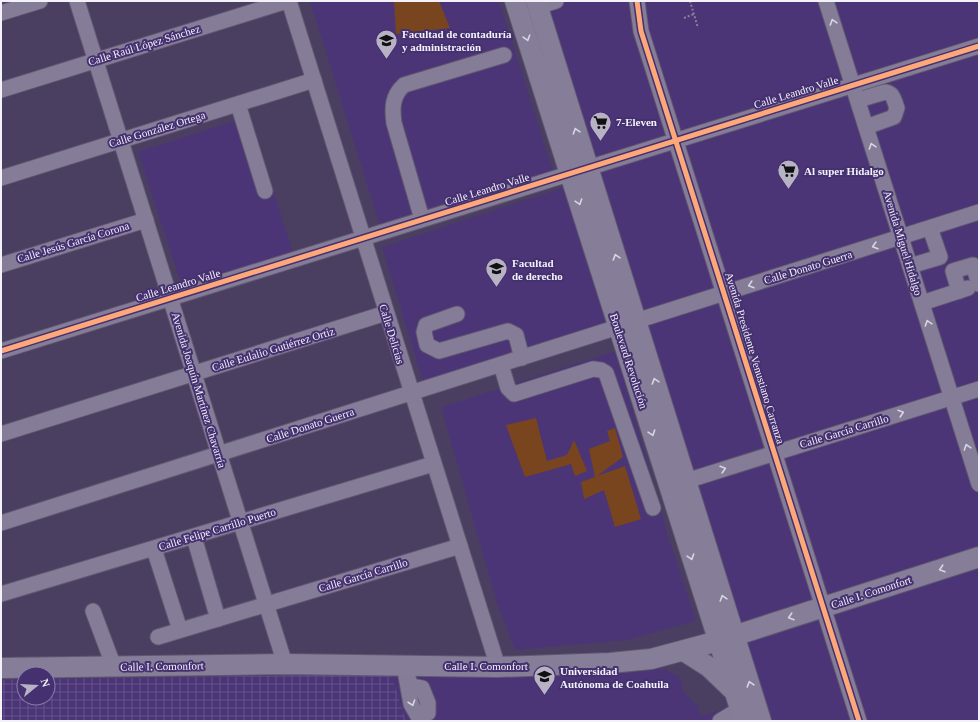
<svg xmlns="http://www.w3.org/2000/svg" width="980" height="722" viewBox="0 0 980 722" font-family="'Times New Roman',serif">
  <style>
    .built { fill: #4b3577 }
    .industrial { fill: url(#industrial-grid) }
    .park { fill: #79451e }
    .lines { fill: none; stroke-linecap: round; stroke-linejoin: round }
    .minor-casing { stroke: #615870; stroke-width: 17 }
    .major-casing { stroke: #615870; stroke-width: 22 }
    .path { stroke: #878097; stroke-width: 2; stroke-dasharray: 2 2; stroke-linecap: butt }
    .minor { stroke: #857d97; stroke-width: 15 }
    .major { stroke: #867e99; stroke-width: 20 }
    .cycleway-casing { stroke: #453070; stroke-width: 8 }
    .cycleway { stroke: #fea87a; stroke-width: 5 }
    .oneway { stroke: #d8d5e1 }
    .oneway2 { stroke: #d8d5e2 }
    .labels { text-anchor: middle; dominant-baseline: central; stroke-width: 4; stroke-linejoin: round; paint-order: stroke }
    .poi-label { font-size: 11px; font-weight: bold; fill: #f3f2fa; stroke: #453070; text-anchor: start }
    .street-label { font-size: 11px; fill: #f3f2fa; stroke: #453070 }
  </style>
  <defs>
    <pattern id="industrial-grid" width="8" height="8" patternUnits="userSpaceOnUse"><rect width="8" height="8" fill="#4b3577"/><path d="M0 4h8M4 0v8" fill="none" stroke="#65538b"/></pattern>
  </defs>
  <rect width="100%" height="100%" fill="#4a3f61"/>
  <g class="built">
    <path d="M310,1H499L553,171L380,226Z"/>
    <path d="M529,1H979V721H759Z"/>
    <path d="M250,116L294,256L184,292L138,152Z"/>
    <path d="M566,187L612,330L425,388L382,247Z"/>
    <path d="M616,351L668,536L696,621L627,640L515,650L496,600L441,407Z"/>
    <path d="M660,669H665L681,678L682,690L697,705L701,716L724,709L728,721H406L391,674L522,676L627,673Z"/>
  </g>
  <path class="industrial" d="M391,674L406,721H1V680L24,679V698H48V679Z"/>
  <g class="park">
    <path d="M394,1H439L450,28L396,34Z"/>
    <path d="M536,418L547,461L567,455L574,440L587,471L575,476L571,464L525,477L506,425Z"/>
    <path d="M615,428L623,457L597,476L625,466L641,519L615,527L604,490L584,499L581,482L595,477L589,449L610,441L607,431Z"/>
  </g>
  <g class="lines">
    <defs>
      <g id="minor">
        <path d="M77,1L285,664"/>
        <path d="M289,1L498,667"/>
        <path d="M637,1L641,31L859,721"/>
        <path d="M826,1L979,484"/>
        <path d="M537,7L556,1"/>
        <path d="M1,13L40,1"/>
        <path d="M1,90L287,1"/>
        <path d="M858,100L885,92C894,93 894,101 897,108L894,117L866,127"/>
        <path d="M238,104L265,191"/>
        <path d="M1,178L314,80"/>
        <path d="M422,219L394,123C392,108 392,96 404,85L504,55"/>
        <path d="M1,265L146,220"/>
        <path d="M910,266L940,257L930,228"/>
        <path d="M959,291L953,271L973,265L979,284"/>
        <path d="M922,303L968,288"/>
        <path d="M457,314L426,325L424,332L427,345L439,351L508,331L516,335L522,358"/>
        <path d="M636,321L979,212"/>
        <path d="M1,351L979,46"/>
        <path d="M501,365L508,388L514,394L593,369L601,370L606,373L653,508"/>
        <path d="M1,434L386,313"/>
        <path d="M686,481L979,389"/>
        <path d="M1,523L618,327"/>
        <path d="M194,537L218,619"/>
        <path d="M154,549L180,630"/>
        <path d="M1,594L433,464"/>
        <path d="M93,611L114,667"/>
        <path d="M158,637L460,546"/>
        <path d="M404,665L411,704L419,718L428,713V703L422,688L411,686L408,678L407,665"/>
        <path d="M720,721L740,709"/>
      </g>
      <g id="major">
        <path d="M515,1L744,721"/>
        <path d="M536,1L761,721"/>
        <path d="M684,651L709,667L732,689"/>
        <path d="M1,668L285,664L498,667L610,663L651,659L718,641L979,557"/>
      </g>
    </defs>
    <use href="#minor" class="minor-casing"/>
    <use href="#major" class="major-casing"/>
    <g class="path">
      <path d="M690,1L698,28"/>
      <path d="M684,18L694,14"/>
    </g>
    <use href="#minor" class="minor"/>
    <use href="#major" class="major"/>
    <defs>
      <g id="cycleway">
        <path d="M637,1L641,31L859,721"/>
        <path d="M1,351L979,46"/>
      </g>
    </defs>
    <use href="#cycleway" class="cycleway-casing"/>
    <use href="#cycleway" class="cycleway"/>
  </g>
  <defs><path id="oneway-chevron" d="M-2-3.5L2.5 0L-2 3.5" fill="none" stroke-width="1.6" stroke-linecap="round" stroke-linejoin="round"/></defs>
  <g class="oneway">
    <use href="#oneway-chevron" transform="translate(833 22) rotate(-108)"/>
    <use href="#oneway-chevron" transform="translate(872 146) rotate(-108)"/>
    <use href="#oneway-chevron" transform="translate(875 246) rotate(163)"/>
    <use href="#oneway-chevron" transform="translate(751 285) rotate(163)"/>
    <use href="#oneway-chevron" transform="translate(928 323) rotate(-108)"/>
    <use href="#oneway-chevron" transform="translate(901 413) rotate(-17)"/>
    <use href="#oneway-chevron" transform="translate(967 447) rotate(-108)"/>
    <use href="#oneway-chevron" transform="translate(723 469) rotate(-17)"/>
    <use href="#oneway-chevron" transform="translate(412 703) rotate(71)"/>
  </g>
  <g class="oneway2">
    <use href="#oneway-chevron" transform="translate(527 38) rotate(73)"/>
    <use href="#oneway-chevron" transform="translate(576 131) rotate(-107)"/>
    <use href="#oneway-chevron" transform="translate(579 202) rotate(72)"/>
    <use href="#oneway-chevron" transform="translate(616 257) rotate(-107)"/>
    <use href="#oneway-chevron" transform="translate(655 381) rotate(-107)"/>
    <use href="#oneway-chevron" transform="translate(652 433) rotate(72)"/>
    <use href="#oneway-chevron" transform="translate(691 557) rotate(72)"/>
    <use href="#oneway-chevron" transform="translate(942 569) rotate(162)"/>
    <use href="#oneway-chevron" transform="translate(723 598) rotate(-107)"/>
    <use href="#oneway-chevron" transform="translate(791 617) rotate(162)"/>
    <use href="#oneway-chevron" transform="translate(750 684) rotate(-107)"/>
  </g>
  <defs>
    <symbol id="university-pin" viewBox="-11 -11 22 30"><path d="M0 17L-7.5 6A9.5 9.5 0 1 1 7.5 6Z" fill="#b8b3c4" stroke="#453070"/><path d="M0-5L7-2L0 1L-7-2ZM-4 1L0 2.5L4 1V4Q0 6-4 4Z" fill="#111"/></symbol>
    <symbol id="supermarket-pin" viewBox="-11 -11 22 30"><path d="M0 17L-7.5 6A9.5 9.5 0 1 1 7.5 6Z" fill="#b8b3c4" stroke="#453070"/><path d="M-6-5.5h2.5l.6 2H6L4.5 2H-2.5L-4.4-4H-6ZM-1.5 3.2a1.3 1.3 0 1 0 .1 0ZM3 3.2a1.3 1.3 0 1 0 .1 0Z" fill="#111"/></symbol>
  </defs>
  <g fill-rule="evenodd">
    <use href="#university-pin" x="374" y="28" width="25" height="34"/>
    <use href="#supermarket-pin" x="588" y="110" width="25" height="34"/>
    <use href="#supermarket-pin" x="776" y="158" width="25" height="34"/>
    <use href="#university-pin" x="484" y="256" width="25" height="34"/>
    <use href="#university-pin" x="532" y="664" width="25" height="34"/>
  </g>
  <g class="labels">
    <g class="poi-label">
      <text x="402" y="34">Facultad de contaduría<tspan x="402" dy="13">y administración</tspan></text>
      <text x="616" y="122">7-Eleven</text>
      <text x="804" y="171">Al super Hidalgo</text>
      <text x="512" y="263">Facultad<tspan x="512" dy="13">de derecho</tspan></text>
      <text x="560" y="671">Universidad<tspan x="560" dy="13">Autónoma de Coahuila</tspan></text>
    </g>
    <g class="street-label">
      <text transform="translate(144 45) rotate(-17)">Calle Raúl López Sánchez</text>
      <text transform="translate(796 92) rotate(-17)">Calle Leandro Valle</text>
      <text transform="translate(157 129) rotate(-17)">Calle González Ortega</text>
      <text transform="translate(487 189) rotate(-17)">Calle Leandro Valle</text>
      <text transform="translate(73 242) rotate(-17)">Calle Jesús García Corona</text>
      <text transform="translate(903 243) rotate(73)">Avenida Miguel Hidalgo</text>
      <text transform="translate(808 267) rotate(-17)">Calle Donato Guerra</text>
      <text transform="translate(178 285) rotate(-17)">Calle Leandro Valle</text>
      <text transform="translate(392 334) rotate(73)">Calle Delicias</text>
      <text transform="translate(273 349) rotate(-17)">Calle Eulalio Gutiérrez Ortiz</text>
      <text transform="translate(755 358) rotate(73)">Avenida Presidente Venustiano Carranza</text>
      <text transform="translate(629 361) rotate(72)">Boulevard Revolución</text>
      <text transform="translate(199 390) rotate(73)">Avenida Joaquín Martínez Chavarría</text>
      <text transform="translate(310 425) rotate(-18)">Calle Donato Guerra</text>
      <text transform="translate(844 431) rotate(-17)">Calle García Carrillo</text>
      <text transform="translate(217 529) rotate(-17)">Calle Felipe Carrillo Puerto</text>
      <text transform="translate(363 575) rotate(-17)">Calle García Carrillo</text>
      <text transform="translate(871 592) rotate(-18)">Calle I. Comonfort</text>
      <text transform="translate(162 666) rotate(-1)">Calle I. Comonfort</text>
      <text x="486" y="666">Calle I. Comonfort</text>
    </g>
  </g>
  <rect width="980" height="722" fill="none" stroke="#f3f2fa" stroke-width="4"/>
  <g transform="translate(36 686) rotate(72)"><circle r="19" fill="#453070" stroke="#8b7ea7"/>
  <path d="M0-3L7 15L0 10L-7 15Z" fill="#b8b3c4"/>
  <text y="-6" font-size="11" font-weight="bold" text-anchor="middle" fill="#f3f2fa">N</text>
  </g>
</svg>
